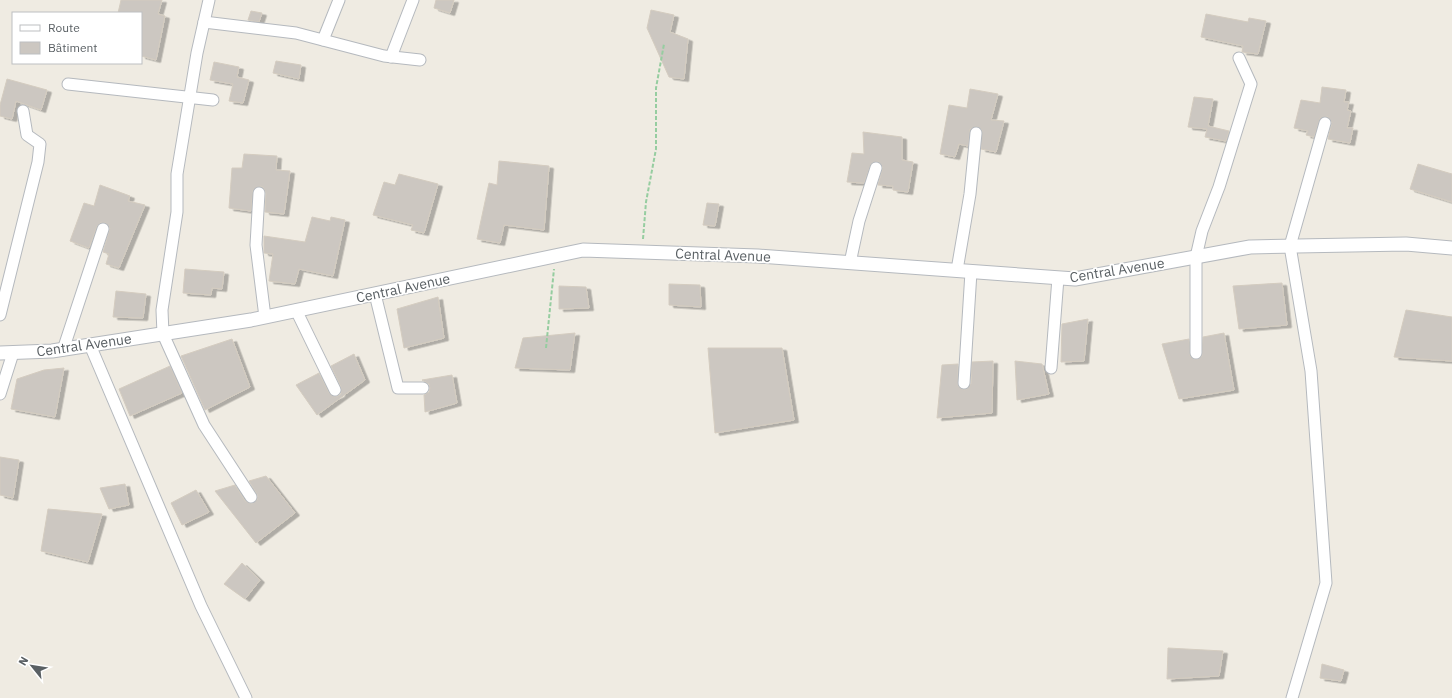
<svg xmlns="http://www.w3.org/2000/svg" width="1452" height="698" viewBox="0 0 1452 698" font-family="'IBM Plex Sans',sans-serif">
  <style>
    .building { fill: #ccc7c1; stroke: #d4ccc0; filter: url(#shadow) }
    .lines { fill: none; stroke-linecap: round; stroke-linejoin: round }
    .minor-casing { stroke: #b5b9be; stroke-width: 13 }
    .tertiary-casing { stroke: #b5b9be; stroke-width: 15 }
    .path { stroke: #96cda0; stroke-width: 2; stroke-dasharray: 4 2; stroke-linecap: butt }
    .minor { stroke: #fff; stroke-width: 11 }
    .tertiary { stroke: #fff; stroke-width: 13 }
    .labels { text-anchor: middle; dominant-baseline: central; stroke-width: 3.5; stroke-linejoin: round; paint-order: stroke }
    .street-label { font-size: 14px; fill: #5a6064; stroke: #fff }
  </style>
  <defs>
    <filter id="shadow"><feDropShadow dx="4.5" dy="2.5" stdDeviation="0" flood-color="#0004"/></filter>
  </defs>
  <rect width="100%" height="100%" fill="#efebe2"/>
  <g class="building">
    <path d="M121,0H162L158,14L165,16L156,60L141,56V13H118Z"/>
    <path d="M436,0H454L450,13L434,8Z"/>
    <path d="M651,10L674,15L670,32L688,39L684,79L669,77L647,28Z"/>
    <path d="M251,11L262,13L259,22L248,20Z"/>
    <path d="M1206,14L1248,22L1249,18L1266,21L1258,54L1242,52L1243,46L1201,37Z"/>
    <path d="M276,61L301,65L299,79L273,73Z"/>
    <path d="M214,62L239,67L237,77L249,80L243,103L229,101L233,84L210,80Z"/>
    <path d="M7,79L47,90L41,110L16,101L12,119L0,116V105Z"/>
    <path d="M1322,87L1346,90L1344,102H1349L1347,110L1351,111L1347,128H1353L1350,143L1328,139L1332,122L1327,116L1320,118L1314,137L1306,135L1308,131L1294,128L1301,100L1320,103Z"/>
    <path d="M970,89L998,94L991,120L1004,121L996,152L981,149L982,130L976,126L970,129L968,146L959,144L955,157L940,154L949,105L967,108Z"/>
    <path d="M1194,97L1213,99L1208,126L1229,131L1226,141L1205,137L1207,129L1188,127Z"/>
    <path d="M863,132L902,137V160L913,162L908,192L893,190V186L878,185L883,167L878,161L872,163L870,166L864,183L847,182L852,153L864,154Z"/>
    <path d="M244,154L277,156L276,170L290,171L284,214L265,212L266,193L263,187L260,186L253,190L251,211L229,208L232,168H242Z"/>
    <path d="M499,161L549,166L544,230L504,225L500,243L477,239L489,183L497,185Z"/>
    <path d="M1418,164L1452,174V202L1410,189Z"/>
    <path d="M399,174L438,184L424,233L411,230L413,225L373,215L384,182L395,185Z"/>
    <path d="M100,185L130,196L128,201L145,205L119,268L106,264L109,254L103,252L110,228L106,223L101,222L97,226L89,248L70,241L84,203L94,206Z"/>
    <path d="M707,203L719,204L715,226L703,225Z"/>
    <path d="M312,217L330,221L331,217L345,220L333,276L299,269L295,284L269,281L273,254L264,253V236L305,242Z"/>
    <path d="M185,269L224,272L222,289L212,288L211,295L183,293Z"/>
    <path d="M1282,283L1287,325L1239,329L1233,286Z"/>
    <path d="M669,284L700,285L701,307L669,305Z"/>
    <path d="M559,286L586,287L589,308L559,309Z"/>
    <path d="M116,291L146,294L143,318L113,317Z"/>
    <path d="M438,297L444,338L404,348L397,309Z"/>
    <path d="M1406,310L1452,317V361L1394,357Z"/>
    <path d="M1088,319L1084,361L1061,362L1062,324Z"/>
    <path d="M575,333L570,370L515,368L523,338Z"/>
    <path d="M1224,333L1234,390L1179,399L1162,344L1189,339L1190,356L1196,360L1202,356L1203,337Z"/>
    <path d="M232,339L250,387L205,410L181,356Z"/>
    <path d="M708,348H782L794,420L715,433Z"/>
    <path d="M354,354L365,380L317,415L296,385L319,373L329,393L334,397L338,396L341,394V387L331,366Z"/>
    <path d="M993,361L992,413L937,418L942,365L958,364V386L964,390L967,389L971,384L972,362Z"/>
    <path d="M1015,361L1042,364L1049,394L1017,400Z"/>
    <path d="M170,366L182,393L130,416L119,389Z"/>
    <path d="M64,368L55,417L11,409L17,379L44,370Z"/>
    <path d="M452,375L457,403L425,412L424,395L429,392L430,388L429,384L422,380Z"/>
    <path d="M0,457L19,460L13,498L0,495Z"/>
    <path d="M266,476L295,513L256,543L215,491L235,485L245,501L252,504L257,500L258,496L249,481Z"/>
    <path d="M125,484L129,505L109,509L100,488Z"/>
    <path d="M196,490L209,512L182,525L171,503Z"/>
    <path d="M48,509L102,514L88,562L41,551Z"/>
    <path d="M242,563L260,580L245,599L224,584Z"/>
    <path d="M1168,648L1223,651L1219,676L1167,679Z"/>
    <path d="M1322,664L1344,670L1341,681L1320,678Z"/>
  </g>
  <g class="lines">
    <defs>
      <g id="minor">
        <path d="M209,0L197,53L177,174V212L162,310L163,334L204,425L251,497"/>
        <path d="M204,22L296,33L384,56L420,60"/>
        <path d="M323,40L339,0"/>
        <path d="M391,57L413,0"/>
        <path d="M68,84L213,100"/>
        <path d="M259,193L256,245L265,317"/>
        <path d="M850,263L859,221L876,168"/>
        <path d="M957,270L970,194L976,133"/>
        <path d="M375,294L398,388H423"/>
        <path d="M296,310L335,390"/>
        <path d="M0,315L38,162L40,144L27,135L23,111"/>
        <path d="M90,345L201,606L246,698"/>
        <path d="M63,350L103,229"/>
        <path d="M1196,353V257L1202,231L1219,187L1251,84L1239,58"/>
        <path d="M1051,368L1058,278"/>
        <path d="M964,383L971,272"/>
        <path d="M0,394L13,353"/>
        <path d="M1292,698L1326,583L1311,371L1290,246L1325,123"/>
      </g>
      <path id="tertiary" d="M0,353L52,351L251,320L583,250L758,256L1075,279L1250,247L1406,244L1452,248"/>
    </defs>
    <use href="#minor" class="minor-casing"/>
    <use href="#tertiary" class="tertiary-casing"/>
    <g class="path">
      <path d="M643,239L646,202L656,149V88L664,44"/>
      <path d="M546,348L554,269"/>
    </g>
    <use href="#minor" class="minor"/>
    <use href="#tertiary" class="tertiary"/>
  </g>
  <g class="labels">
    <g class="street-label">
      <text transform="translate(723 255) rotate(2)">Central Avenue</text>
      <text transform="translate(1117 270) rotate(-9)">Central Avenue</text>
      <text transform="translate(403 288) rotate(-12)">Central Avenue</text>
      <text transform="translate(84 345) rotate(-8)">Central Avenue</text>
    </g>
  </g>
  <rect x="12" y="12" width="130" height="52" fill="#ffffff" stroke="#bdbfc1"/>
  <rect x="20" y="25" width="20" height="6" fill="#ffffff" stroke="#bdbfc1"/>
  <text x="48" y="32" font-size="12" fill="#5a6064">Route</text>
  <rect x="20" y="42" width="20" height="12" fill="#ccc7c1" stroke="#bdbfc1"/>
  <text x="48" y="52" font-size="12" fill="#5a6064">Bâtiment</text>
  <g transform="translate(32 666) rotate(300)" stroke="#ffffff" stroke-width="3" paint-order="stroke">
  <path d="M0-3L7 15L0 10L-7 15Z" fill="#5a6064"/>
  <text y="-6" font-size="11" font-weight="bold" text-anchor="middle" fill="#5a6064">N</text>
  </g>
</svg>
